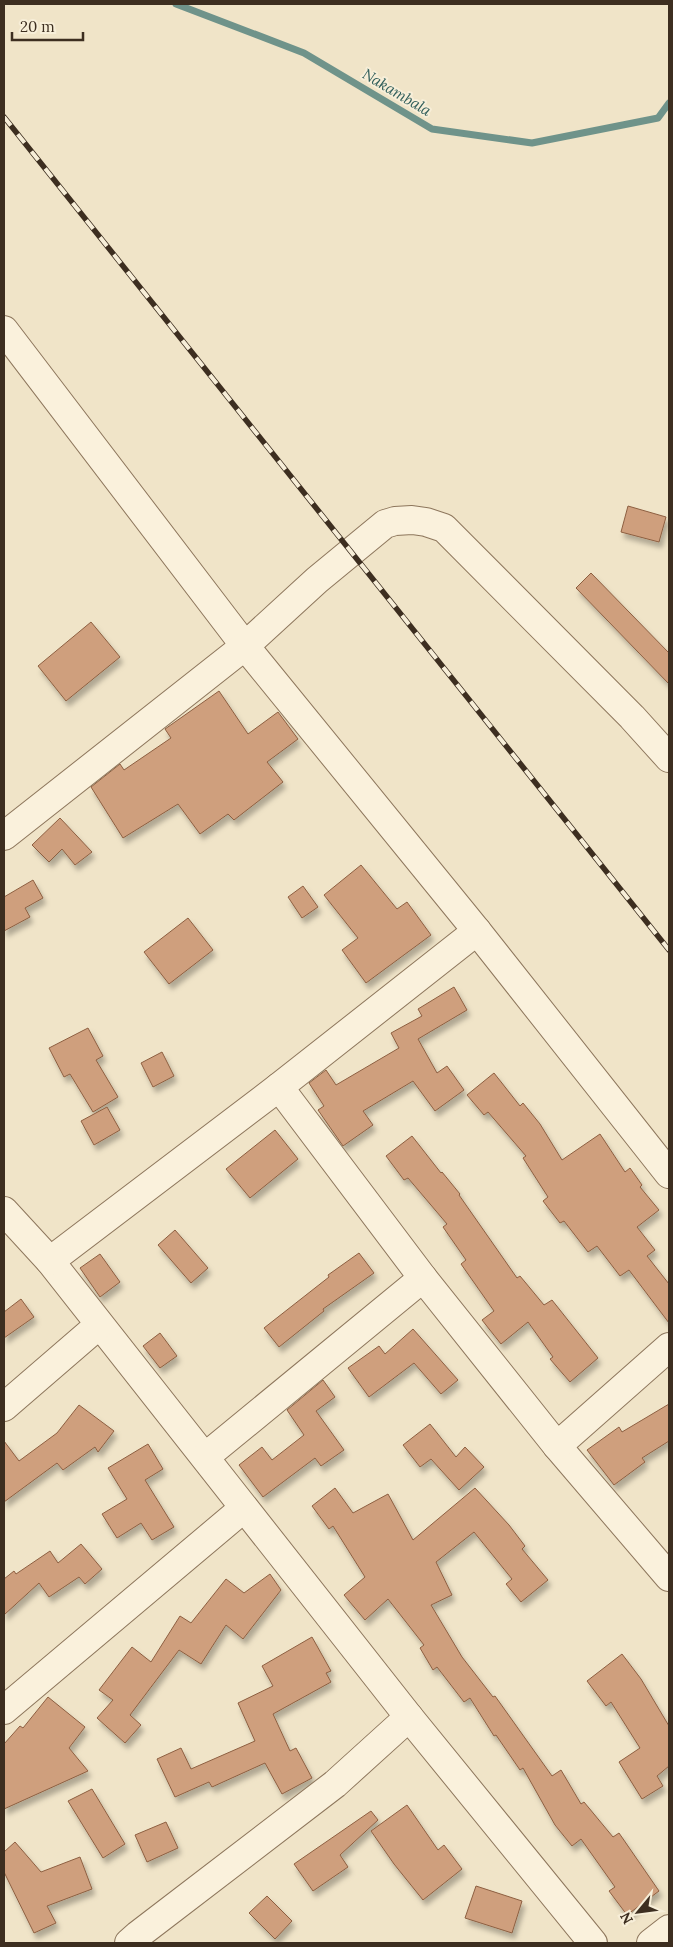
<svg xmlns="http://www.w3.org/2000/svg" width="673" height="1947" viewBox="0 0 673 1947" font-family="Lora,serif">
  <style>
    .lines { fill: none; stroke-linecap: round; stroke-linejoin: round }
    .stream { stroke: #6f938a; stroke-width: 7 }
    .building { fill: #cf9f7d; stroke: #8d5f41; filter: url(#shadow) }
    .minor-casing { stroke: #8d765c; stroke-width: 30 }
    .minor { stroke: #faf1dc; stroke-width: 28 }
    .rail-casing { stroke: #3d2e20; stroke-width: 5.5 }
    .rail { stroke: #f7eed8; stroke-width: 4; stroke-dasharray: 11; stroke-linecap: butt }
    .labels { text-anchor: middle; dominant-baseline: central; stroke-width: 4; stroke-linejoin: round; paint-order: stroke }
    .water-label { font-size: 15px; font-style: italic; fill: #2f5d5a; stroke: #f7eed8 }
  </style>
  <defs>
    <filter id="shadow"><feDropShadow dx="3" dy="5.5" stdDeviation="2.5" flood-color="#0004"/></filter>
  </defs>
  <rect width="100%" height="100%" fill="#f0e4c8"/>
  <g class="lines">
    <path class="stream" d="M176,4L304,53L432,129L532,143L658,118L669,103"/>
  </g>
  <g class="building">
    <path d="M628,506L666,517L659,542L621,532Z"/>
    <path d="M591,573L669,653V684L576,588Z"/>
    <path d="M91,622L120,657L66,701L38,666Z"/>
    <path d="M219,691L248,734L278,712L298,739L267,762L283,782L234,820L228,814L200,834L178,804L123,838L91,787L120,764L124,770L171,738L165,729Z"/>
    <path d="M60,818L92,852L75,865L62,849L49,862L32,845Z"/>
    <path d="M361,865L397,909L407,902L431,935L366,983L342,950L358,938L324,895Z"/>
    <path d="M33,880L43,898L25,908L30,917L4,931V897Z"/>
    <path d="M303,886L318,907L302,918L288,897Z"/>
    <path d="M188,918L213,950L169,984L144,952Z"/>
    <path d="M454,987L467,1010L418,1039L437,1073L447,1066L464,1090L435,1111L413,1081L363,1111L373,1125L343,1146L318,1110L324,1106L309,1083L326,1070L336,1085L399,1048L391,1033L422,1016L418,1009Z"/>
    <path d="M88,1028L103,1056L96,1060L118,1097L93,1112L70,1074L64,1077L49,1048Z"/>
    <path d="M162,1052L174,1076L153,1087L141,1063Z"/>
    <path d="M494,1073L520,1106L523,1103L540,1124L562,1160L600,1134L625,1172L630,1168L642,1185L640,1187L659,1210L637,1227L655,1250L647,1256L669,1284V1323L629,1270L620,1276L597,1246L588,1252L564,1221L560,1223L543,1201L548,1197L523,1158L526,1156L488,1112L484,1115L467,1095Z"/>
    <path d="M107,1107L120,1130L94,1145L81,1121Z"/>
    <path d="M275,1130L298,1159L250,1198L226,1169Z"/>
    <path d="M412,1136L441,1173L442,1172L460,1194L459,1195L517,1278L520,1276L544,1305L552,1300L598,1358L570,1382L550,1359L553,1357L528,1322L501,1344L482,1320L494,1311L461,1264L466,1260L443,1227L447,1224L408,1178L404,1180L386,1156Z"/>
    <path d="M175,1230L208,1268L191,1283L158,1245Z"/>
    <path d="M359,1253L374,1273L323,1309L324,1311L279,1347L264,1328L329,1277L328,1275Z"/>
    <path d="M100,1254L120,1282L100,1297L80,1268Z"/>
    <path d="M21,1299L34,1317L4,1338V1312Z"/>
    <path d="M413,1329L458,1380L441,1394L414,1363L369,1397L348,1368L379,1346L385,1354Z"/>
    <path d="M160,1333L177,1356L160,1368L143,1346Z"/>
    <path d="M323,1380L335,1397L316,1411L344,1450L321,1466L315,1458L263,1497L239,1465L262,1447L272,1460L304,1435L287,1410Z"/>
    <path d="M669,1404V1441L642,1458L645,1462L614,1485L587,1450L619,1427L622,1432Z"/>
    <path d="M79,1405L114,1431L98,1452L95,1447L63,1470L57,1463L4,1502V1441L19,1461L57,1433Z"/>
    <path d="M430,1424L456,1457L465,1447L484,1467L459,1490L431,1459L420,1467L403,1445Z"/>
    <path d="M148,1444L163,1469L145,1480L174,1527L152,1540L141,1523L117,1538L102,1514L127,1499L108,1468Z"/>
    <path d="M335,1488L353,1513L388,1494L413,1540L475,1488L509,1525L525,1546L522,1549L548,1580L521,1602L506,1584L512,1579L474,1532L436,1562L452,1595L431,1605L462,1657L493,1697L495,1696L552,1776L561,1770L581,1804L584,1802L613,1837L619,1833L659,1891L627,1915L609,1891L615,1887L581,1839L572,1846L555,1825L523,1768L520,1770L496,1735L494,1736L470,1698L464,1702L437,1667L433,1670L420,1648L424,1645L388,1599L365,1620L344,1595L365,1577L333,1526L329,1529L312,1506Z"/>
    <path d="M81,1544L102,1569L85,1584L79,1577L49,1597L39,1583L4,1615V1579L14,1571L16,1574L50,1551L58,1563Z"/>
    <path d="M270,1574L281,1590L243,1639L226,1625L201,1664L179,1650L130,1715L141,1725L125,1743L97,1718L113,1700L99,1690L132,1647L151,1662L180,1616L191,1623L226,1579L244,1593Z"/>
    <path d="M312,1637L331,1671L326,1673L331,1682L273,1714L290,1751L296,1748L312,1778L282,1794L265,1763L212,1787L209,1782L175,1797L157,1759L181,1748L191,1769L255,1741L238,1703L273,1686L262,1666Z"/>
    <path d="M622,1654L641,1679L669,1726V1766L657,1776L663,1786L642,1799L619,1762L640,1748L611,1702L606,1706L587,1681Z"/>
    <path d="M48,1697L85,1727L69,1748L88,1771L4,1809V1744L20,1726L23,1728Z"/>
    <path d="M92,1789L125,1844L103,1858L68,1801Z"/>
    <path d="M407,1805L438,1850L444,1845L462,1869L423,1900L394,1864L371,1831Z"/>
    <path d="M371,1811L378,1820L340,1855L348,1867L313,1891L294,1864Z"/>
    <path d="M166,1822L178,1848L147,1862L135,1835Z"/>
    <path d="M15,1842L41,1872L80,1857L92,1889L47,1906L56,1923L34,1933L4,1872V1852Z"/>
    <path d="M476,1886L522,1901L512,1933L465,1918Z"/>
    <path d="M267,1896L292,1921L275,1939L249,1913Z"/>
  </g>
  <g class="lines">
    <defs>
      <g id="minor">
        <path d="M4,330L245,646L477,931L669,1174"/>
        <path d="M4,836L245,646L317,580L385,524L395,521L412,520L426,522L444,528L632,717L669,758"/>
        <path d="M279,1087L423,1278L557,1446L669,1577"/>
        <path d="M4,1211L50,1261L409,1717L593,1943"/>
        <path d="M50,1261L279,1087L477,931"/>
        <path d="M4,1407L99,1325"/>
        <path d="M557,1446L669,1347"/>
        <path d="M205,1457L423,1278"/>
        <path d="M4,1710L244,1508"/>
        <path d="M129,1943L138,1935L335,1784L409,1717"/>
        <path d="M651,1943L669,1929"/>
      </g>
    </defs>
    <use href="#minor" class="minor-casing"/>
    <use href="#minor" class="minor"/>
    <defs>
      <path id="rail" d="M4,117L669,950"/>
    </defs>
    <use href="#rail" class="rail-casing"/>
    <use href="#rail" class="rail"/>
  </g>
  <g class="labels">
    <g class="water-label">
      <text transform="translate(397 92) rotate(31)">Nakambala</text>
    </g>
  </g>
  <rect width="673" height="1947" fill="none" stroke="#3d2e20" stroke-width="10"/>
  <g transform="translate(638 1912) rotate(241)" stroke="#f7eed8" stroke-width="4" paint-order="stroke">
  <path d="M0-4L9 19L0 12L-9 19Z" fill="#3d2e20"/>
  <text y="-8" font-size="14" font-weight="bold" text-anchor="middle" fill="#3d2e20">N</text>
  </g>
  <path d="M12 32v8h71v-8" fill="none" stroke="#3d2e20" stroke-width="2.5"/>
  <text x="20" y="32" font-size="15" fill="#3d2e20" stroke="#f7eed8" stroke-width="4" paint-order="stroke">20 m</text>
</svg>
